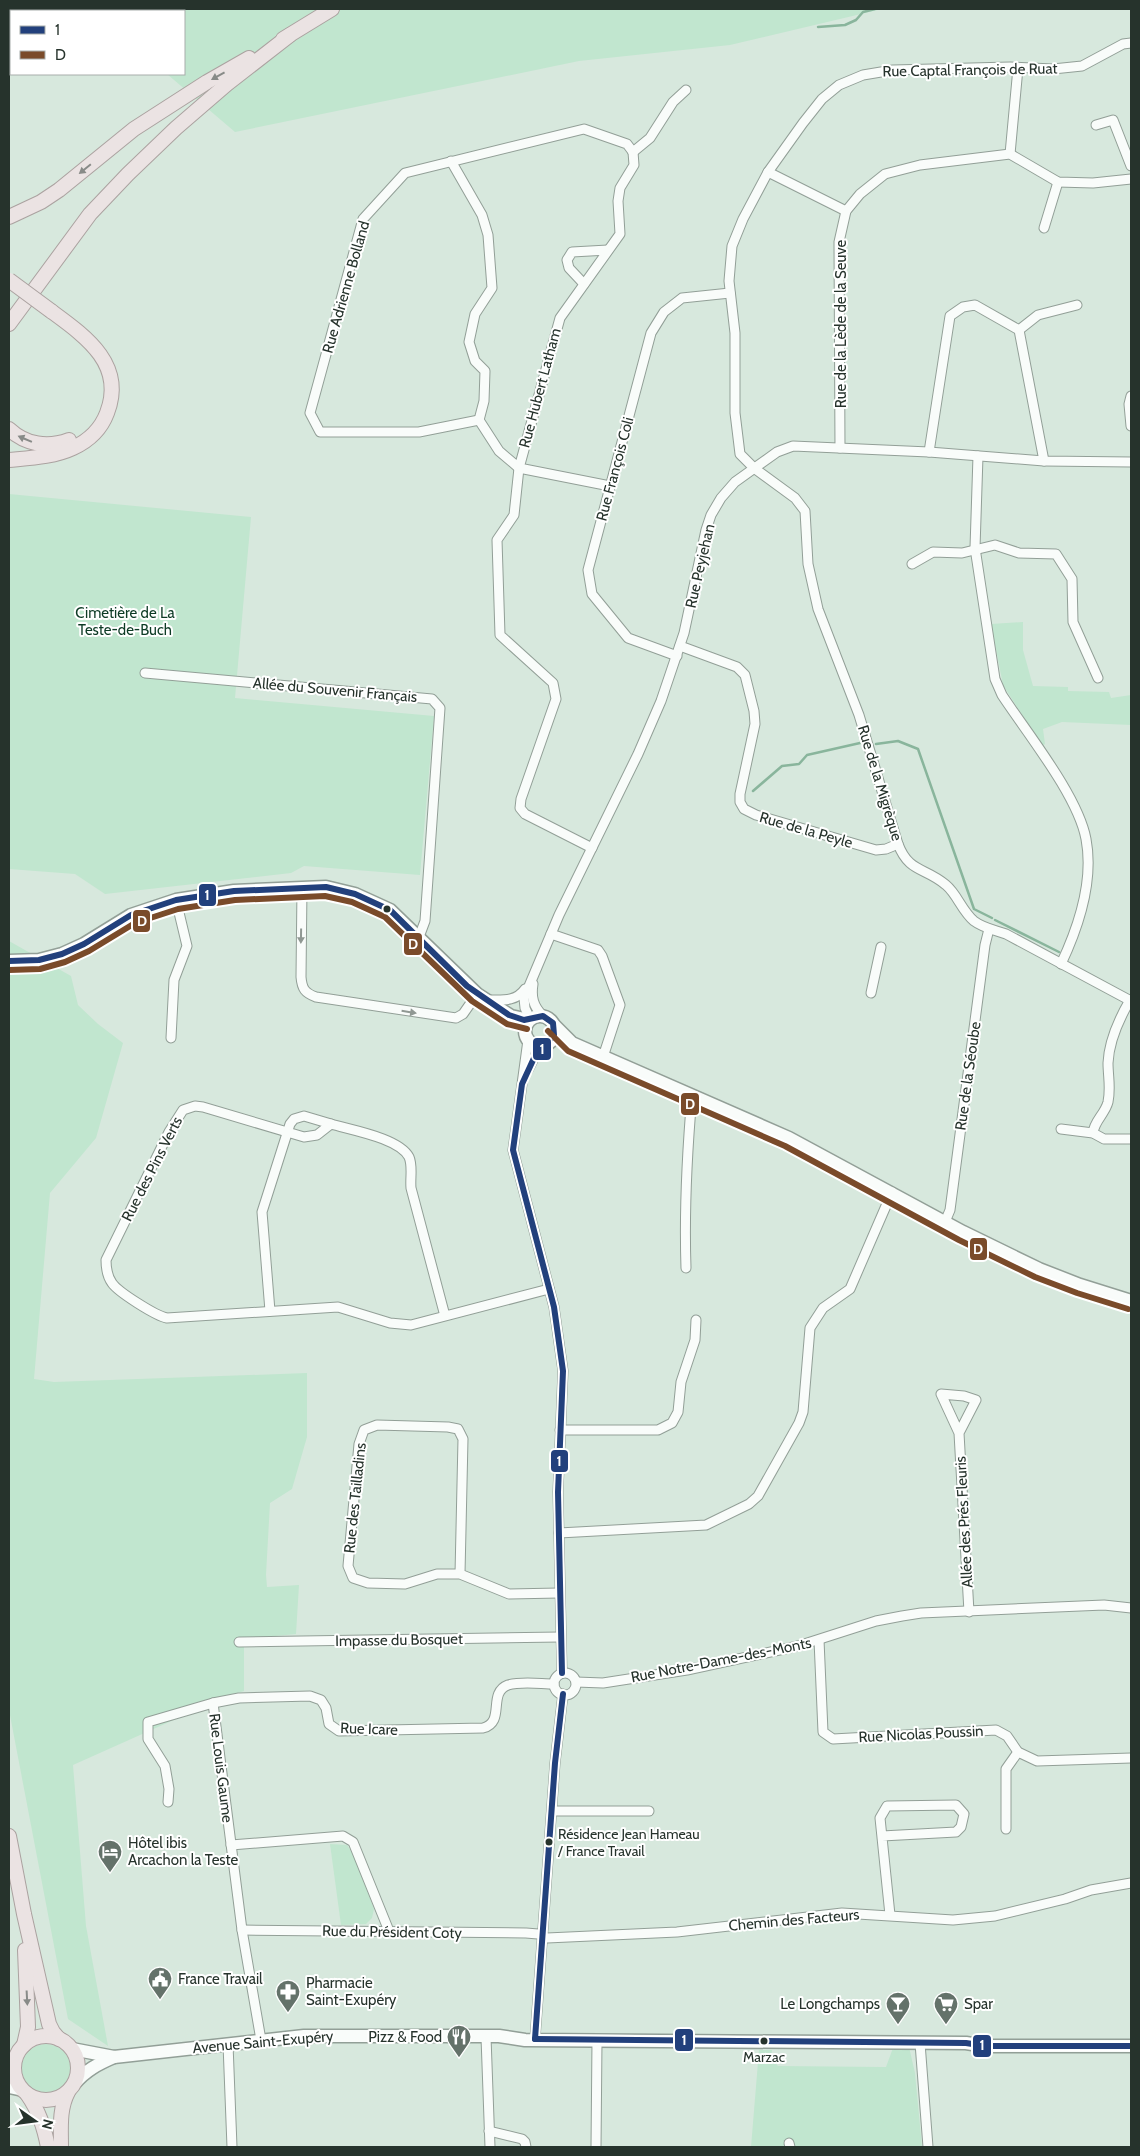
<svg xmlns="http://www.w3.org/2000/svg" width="1140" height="2156" viewBox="0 0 1140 2156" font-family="Cabin,sans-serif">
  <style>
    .green { fill: #c1e6cf }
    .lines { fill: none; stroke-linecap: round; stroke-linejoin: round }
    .stream { stroke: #89b59c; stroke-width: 2.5 }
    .street-casing { stroke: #929f97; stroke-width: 11 }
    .secondary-casing { stroke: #929f97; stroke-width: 15 }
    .primary-casing { stroke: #aba2a0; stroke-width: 16 }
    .street { stroke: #f9fcfa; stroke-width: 9 }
    .secondary { stroke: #f9fcfa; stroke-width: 12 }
    .primary { stroke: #ebe3e3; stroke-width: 14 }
    .primary-bridge-casing { stroke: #aba2a0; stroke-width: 16; stroke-linecap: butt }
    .primary-bridge { stroke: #ebe3e3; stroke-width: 14 }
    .bus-1-casing { stroke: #fff; stroke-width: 10 }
    .bus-2-casing { stroke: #fff; stroke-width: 10 }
    .bus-1 { stroke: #22407c; stroke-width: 6 }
    .bus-2 { stroke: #7a4b2a; stroke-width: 6 }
    .oneway { fill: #888b88 }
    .oneway2 { fill: #909893 }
    .bus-dot { fill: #26332c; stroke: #fff; stroke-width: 2 }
    .labels { text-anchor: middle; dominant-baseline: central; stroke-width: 4; stroke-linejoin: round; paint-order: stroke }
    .bus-label { font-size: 14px; fill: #26332c; stroke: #fff; text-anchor: start }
    .street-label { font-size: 15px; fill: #26332c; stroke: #fff }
    .park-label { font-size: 15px; fill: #0d3b25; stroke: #fff }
    .poi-label { font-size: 15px; fill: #26332c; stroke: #fff; text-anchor: start }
    .line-badge { stroke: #fff; stroke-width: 2 }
    .badge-label { font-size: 14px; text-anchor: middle; font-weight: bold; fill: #fff }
  </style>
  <rect width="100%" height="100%" fill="#d7e8dd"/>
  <g class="green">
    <path d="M91,9H882L730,45L579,61L235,132L167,74H184V11H94Z"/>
    <path d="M9,494L251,517L235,698L434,716L420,875L304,866L291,873L105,894L75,874L9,869Z"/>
    <path d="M1023,622V650L1033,686L1068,687V691L1109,692L1111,698L1131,695V725L1062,722L1043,729L1045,744L1042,746L1003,685L991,624Z"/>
    <path d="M9,941L71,976L78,1005L98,1024L123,1043L96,1138L50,1193L34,1379L54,1382L307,1373V1437L292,1489L270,1503L266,1575L267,1587L299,1585L296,1634L244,1639V1691L225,1697L73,1765L86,1926L108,2046L68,2019L9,1710Z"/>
    <path d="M330,1844L347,1845L353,1854L374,1909L372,1918L366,1924L341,1925Z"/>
    <circle cx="46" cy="2069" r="25"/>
    <path d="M909,2047L915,2073L922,2147H751L759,2050H772L771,2058L778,2066L886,2067L893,2048Z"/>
  </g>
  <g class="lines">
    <g class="stream">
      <path d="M818,27L845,25L856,20L863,12L875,9"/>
      <path d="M876,744L898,741L918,749L974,909L992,918"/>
      <path d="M753,791L782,766L799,764L807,755L860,743"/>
      <path d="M995,920L1059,952"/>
    </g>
    <defs>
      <g id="street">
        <path d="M1131,43L1123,44L1082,66L1053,69L1010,67L893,70L863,75L839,85L822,99L803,123L768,172L743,219L732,246L729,281L735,333V413L740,454L754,468L795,498L805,511L808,564L818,609L859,715L898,844C909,873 925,867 946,885C957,894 962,911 974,921C983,928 995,930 1006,934L1131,1001"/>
        <path d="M1096,125L1113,120L1131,166"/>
        <path d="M633,152L650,138L673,102L686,90"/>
        <path d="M1010,154L1018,68"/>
        <path d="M451,161L482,215L488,235L492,288L475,314L469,342L475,361L485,371L484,401L479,420L499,451L519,468L560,318L620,234L618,201L620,188L634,165L633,152"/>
        <path d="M768,172L846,211"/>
        <path d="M1044,228L1058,182"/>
        <path d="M584,284L569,268L567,260L572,252L608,250"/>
        <path d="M1019,330L1038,315L1077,305"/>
        <path d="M1131,396L1129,404L1131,426"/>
        <path d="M479,420L419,432H320L310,413L363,219L405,173L584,129L627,144L633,152"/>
        <path d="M840,448L839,242L846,211L860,194L885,174L920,165L1010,154L1058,182L1093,183L1131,179"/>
        <path d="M929,452L950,316L963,307L975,305L1019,330L1044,461"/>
        <path d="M978,456L975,548L995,679L1002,695C1027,733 1078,796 1086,839C1094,881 1079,926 1061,964"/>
        <path d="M912,564L933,552L962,553L995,545L1019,553L1056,554L1072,579L1073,622L1098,678"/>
        <path d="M680,646L737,667L745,675L754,711L755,724L740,794V802L744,809L756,815L876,850L886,849L898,844"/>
        <path d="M677,656L628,638L592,594L588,570L651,333L664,312L682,298L730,293"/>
        <path d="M145,673L432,699L440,708L425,921L419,937"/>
        <path d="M592,848L525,814L520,808L521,799L556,699L553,683L500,635L497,540L514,515L519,468L610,486"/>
        <path d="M302,887L301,977C302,989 305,993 316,997L456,1018L463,1014L477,994"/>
        <path d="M551,934L598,950L602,956L620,1005L603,1057"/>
        <path d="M533,984C531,997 533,1006 543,1016"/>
        <path d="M871,993L881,947"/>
        <path d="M488,1000C502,1000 516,1002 525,989"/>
        <path d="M530,1019L525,1008L524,998L559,915L638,754L661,701L684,633L706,530L711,515L721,498L735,482L777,452L793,446L929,452L1044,461L1131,462"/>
        <path d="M171,1038L174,980L187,946L176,900"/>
        <path d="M528,1040L513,1150L554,1307L563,1371L558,1492L562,1673"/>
        <path d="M528,1070L534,1058L544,1045"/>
        <path d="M1061,1129L1093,1133L1104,1139H1131"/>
        <path d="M1093,1133C1094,1121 1105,1114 1108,1102C1111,1088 1108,1076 1108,1063C1109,1040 1119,1019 1130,1000"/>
        <path d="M945,1222L950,1210L985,945L989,929"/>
        <path d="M686,1268C684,1210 687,1153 692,1095"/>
        <path d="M270,1311L262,1212L290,1124L294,1119L304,1116L331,1124"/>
        <path d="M445,1316L411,1188C410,1178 413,1166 409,1157C399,1138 351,1130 331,1124L317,1135L304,1137L203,1107L195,1106L183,1110L169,1132L106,1260C106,1268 107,1276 112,1283C118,1292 156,1316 167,1318L338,1307L390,1323L411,1325L549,1289"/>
        <path d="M560,1430H658L672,1423L678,1412L681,1382L695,1340L696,1320"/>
        <path d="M959,1433L941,1394L964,1396L976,1400L959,1433L969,1612"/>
        <path d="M559,1533L706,1525L749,1504L758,1496L799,1423L803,1412L810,1328L823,1308L850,1289L892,1192"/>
        <path d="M460,1574L463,1439L458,1429L448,1427L377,1425L364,1430L359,1444L348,1566L353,1578L368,1583L405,1584L437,1574H460L509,1594L559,1593"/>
        <path d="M819,1640L823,1732L833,1739L996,1730L1007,1736L1018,1752L1037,1761L1131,1758"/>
        <path d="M239,1642L560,1637"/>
        <circle cx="565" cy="1684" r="11"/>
        <path d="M576,1682L603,1683L687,1670L798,1646L876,1621L902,1616L921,1613L1104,1605L1131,1608"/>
        <path d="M213,1703L242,1930L261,2040"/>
        <path d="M168,1802L169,1789L165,1766L148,1739V1722L213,1703L239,1698L310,1696L321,1700L326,1708L329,1724L339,1731L483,1728C506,1722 487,1693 508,1685C521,1681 541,1684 554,1684"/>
        <path d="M552,1811H649"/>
        <path d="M1006,1829V1769L1018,1752"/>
        <path d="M882,1836L956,1832L961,1827L964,1814L956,1805L887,1806L880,1818L890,1915"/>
        <path d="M231,1845L343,1836L353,1842L389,1931"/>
        <path d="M242,1930L526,1933L538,1934L547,1938L677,1932L842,1913L953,1920L995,1916L1065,1899L1091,1890L1131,1883"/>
        <path d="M486,2037L490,2147"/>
        <path d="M535,2039L555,1763L563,1694"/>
        <path d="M920,2043L928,2147"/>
        <path d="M228,2044L232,2147"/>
        <path d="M489,2131L522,2139L525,2142L526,2147"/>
        <path d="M789,2143L790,2147"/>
        <path d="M596,2147L597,2041"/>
      </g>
      <g id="secondary">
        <path d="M9,961L39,960L62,954L84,944L131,915L176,900L234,891L326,887L355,894L390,910L477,994L511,1016L529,1020"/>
        <circle cx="540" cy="1031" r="15"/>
        <path d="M554,1025L572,1043L789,1138L963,1232L1039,1269L1080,1285L1131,1301"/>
        <path d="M72,2049L114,2057L304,2036H499L525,2040L966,2043L985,2046H1131"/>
        <path d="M9,2070L15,2060"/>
        <path d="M74,2084C86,2070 98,2064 114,2057"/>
        <path d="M9,2087L23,2090"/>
      </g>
      <g id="primary">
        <path d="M283,39L332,9"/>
        <path d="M9,217L41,202L59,190L134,129L207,82L249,58"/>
        <path d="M9,324L90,214L128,174L176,128L227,84L290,35"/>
        <path d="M9,429C26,445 48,448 69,440"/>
        <path d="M9,460C30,458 54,457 73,448C88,441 101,429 107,413C126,364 85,336 51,311"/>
        <path d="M9,1836L24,1914L49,2024L53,2032L59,2039"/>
        <circle cx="46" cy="2068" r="32"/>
        <path d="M24,2045L28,2027L25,1950"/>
        <path d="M27,2094C39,2111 44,2127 48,2147"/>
        <path d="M61,2147C61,2128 59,2109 68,2092"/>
      </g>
    </defs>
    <use href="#street" class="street-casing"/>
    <use href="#secondary" class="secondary-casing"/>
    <use href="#primary" class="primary-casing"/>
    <use href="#street" class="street"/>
    <use href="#secondary" class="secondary"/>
    <use href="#primary" class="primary"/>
    <defs>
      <path id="primary-bridge" d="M9,280L51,311"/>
    </defs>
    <use href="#primary-bridge" class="primary-bridge-casing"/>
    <use href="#primary-bridge" class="primary-bridge"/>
    <defs>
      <g id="bus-1">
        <path d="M9,961L39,960L62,954L84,944L131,915L176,900L234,891L326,887L355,894L390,910L467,986L509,1015L524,1020L543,1016L553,1023L554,1035L534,1058L522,1084L513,1150L554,1307L563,1371L558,1492L562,1673"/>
        <path d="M535,2039L966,2043L985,2046H1131"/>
        <path d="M535,2039L555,1763L563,1694"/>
      </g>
      <g id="bus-2">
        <path d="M9,970L40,969L65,962L89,951L135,923L178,909L235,900L325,896L352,902L385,917L472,1001L507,1024L527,1029"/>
        <path d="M548,1031L568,1051L785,1146L959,1240L1035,1277L1077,1293L1128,1309"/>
      </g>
    </defs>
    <use href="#bus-1" class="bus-1-casing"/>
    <use href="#bus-2" class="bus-2-casing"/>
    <use href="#bus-1" class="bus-1"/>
    <use href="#bus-2" class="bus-2"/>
  </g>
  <defs><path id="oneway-solid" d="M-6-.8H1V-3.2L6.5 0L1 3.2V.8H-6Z" transform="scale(1.25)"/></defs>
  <g class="oneway">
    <use href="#oneway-solid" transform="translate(218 76) rotate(151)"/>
    <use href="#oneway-solid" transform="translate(85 169) rotate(141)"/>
    <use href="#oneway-solid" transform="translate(25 439) rotate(-157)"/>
    <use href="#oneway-solid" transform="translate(27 1998) rotate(87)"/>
  </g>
  <g class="oneway2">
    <use href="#oneway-solid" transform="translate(301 936) rotate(91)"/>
    <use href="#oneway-solid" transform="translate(409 1012) rotate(9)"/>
  </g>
  <defs>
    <symbol id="hotel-pin" viewBox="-11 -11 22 30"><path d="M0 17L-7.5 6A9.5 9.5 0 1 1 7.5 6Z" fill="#64726a" stroke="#fff"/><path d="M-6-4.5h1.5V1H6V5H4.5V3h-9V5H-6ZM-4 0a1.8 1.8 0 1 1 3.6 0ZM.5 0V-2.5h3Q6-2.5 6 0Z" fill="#fff"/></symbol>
    <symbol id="civic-pin" viewBox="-11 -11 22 30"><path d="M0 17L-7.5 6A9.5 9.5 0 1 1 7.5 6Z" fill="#64726a" stroke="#fff"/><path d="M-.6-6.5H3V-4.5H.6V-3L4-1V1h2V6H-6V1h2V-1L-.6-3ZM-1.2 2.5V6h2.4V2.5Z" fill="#fff"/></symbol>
    <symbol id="pharmacy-pin" viewBox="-11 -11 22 30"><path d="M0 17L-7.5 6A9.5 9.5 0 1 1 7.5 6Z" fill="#64726a" stroke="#fff"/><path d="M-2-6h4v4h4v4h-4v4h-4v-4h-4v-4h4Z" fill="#fff"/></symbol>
    <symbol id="bar-pin" viewBox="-11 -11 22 30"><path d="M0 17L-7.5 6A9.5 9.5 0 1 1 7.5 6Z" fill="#64726a" stroke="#fff"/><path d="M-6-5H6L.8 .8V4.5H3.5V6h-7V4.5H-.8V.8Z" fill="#fff"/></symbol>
    <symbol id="supermarket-pin" viewBox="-11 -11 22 30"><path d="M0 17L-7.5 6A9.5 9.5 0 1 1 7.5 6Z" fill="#64726a" stroke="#fff"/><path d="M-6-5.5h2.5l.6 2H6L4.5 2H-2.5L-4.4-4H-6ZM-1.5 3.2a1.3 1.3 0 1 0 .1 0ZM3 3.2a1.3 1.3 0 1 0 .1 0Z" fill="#fff"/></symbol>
    <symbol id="restaurant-pin" viewBox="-11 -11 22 30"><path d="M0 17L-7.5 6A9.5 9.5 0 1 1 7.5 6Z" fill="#64726a" stroke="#fff"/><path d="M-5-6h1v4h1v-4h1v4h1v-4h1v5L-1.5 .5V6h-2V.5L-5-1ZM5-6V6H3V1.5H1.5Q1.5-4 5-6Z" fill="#fff"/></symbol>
  </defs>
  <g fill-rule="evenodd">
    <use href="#hotel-pin" x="96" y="1838" width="28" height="38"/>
    <use href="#civic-pin" x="146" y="1965" width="28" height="38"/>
    <use href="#pharmacy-pin" x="274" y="1978" width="28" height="38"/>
    <use href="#bar-pin" x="884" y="1990" width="28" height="38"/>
    <use href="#supermarket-pin" x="932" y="1990" width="28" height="38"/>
    <use href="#restaurant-pin" x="445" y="2023" width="28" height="38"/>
  </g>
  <g class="bus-dot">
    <circle cx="387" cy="909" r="4.5"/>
    <circle cx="549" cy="1842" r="4.5"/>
    <circle cx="764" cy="2041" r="4.5"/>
  </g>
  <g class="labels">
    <g class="bus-label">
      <text x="558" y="1834">Résidence Jean Hameau<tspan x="558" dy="17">/ France Travail</tspan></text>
      <text x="764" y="2057" text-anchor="middle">Marzac</text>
    </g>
    <g class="street-label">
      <text transform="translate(970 70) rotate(-1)">Rue Captal François de Ruat</text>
      <text transform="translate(346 287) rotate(-74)">Rue Adrienne Bolland</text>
      <text transform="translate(841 324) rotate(-90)">Rue de la Lède de la Seuve</text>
      <text transform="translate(540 388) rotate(-75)">Rue Hubert Latham</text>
      <text transform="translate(615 469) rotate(-75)">Rue François Coli</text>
      <text transform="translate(700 566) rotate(-77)">Rue Peyjehan</text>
      <text transform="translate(335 690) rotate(5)">Allée du Souvenir Français</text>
      <text transform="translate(880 783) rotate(73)">Rue de la Migrèque</text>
      <text transform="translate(806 830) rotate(16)">Rue de la Peyle</text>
      <text transform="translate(968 1076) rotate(-82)">Rue de la Séoube</text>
      <text transform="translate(152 1169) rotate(-63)">Rue des Pins Verts</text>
      <text transform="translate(355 1498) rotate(-84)">Rue des Tailladins</text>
      <text transform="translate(964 1522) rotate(-93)">Allée des Prés Fleuris</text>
      <text transform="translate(399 1640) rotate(-1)">Impasse du Bosquet</text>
      <text transform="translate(721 1660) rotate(-11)">Rue Notre-Dame-des-Monts</text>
      <text transform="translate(369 1729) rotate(2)">Rue Icare</text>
      <text transform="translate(921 1734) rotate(-3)">Rue Nicolas Poussin</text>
      <text transform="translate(221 1768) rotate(83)">Rue Louis Gaume</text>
      <text transform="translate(794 1920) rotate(-5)">Chemin des Facteurs</text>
      <text transform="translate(392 1932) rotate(1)">Rue du Président Coty</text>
      <text transform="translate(263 2042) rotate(-5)">Avenue Saint-Exupéry</text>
    </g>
    <g class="park-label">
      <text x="125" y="613">Cimetière de La<tspan x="125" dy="17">Teste-de-Buch</tspan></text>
    </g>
    <g class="poi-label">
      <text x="128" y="1843">Hôtel ibis<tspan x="128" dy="17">Arcachon la Teste</tspan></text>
      <text x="178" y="1979">France Travail</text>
      <text x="306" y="1983">Pharmacie<tspan x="306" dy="17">Saint-Exupéry</tspan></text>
      <text x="880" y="2004" text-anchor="end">Le Longchamps</text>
      <text x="964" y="2004">Spar</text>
      <text x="442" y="2037" text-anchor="end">Pizz &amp; Food</text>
    </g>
  </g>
  <g class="line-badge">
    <rect x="198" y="883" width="19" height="24" rx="5" fill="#22407c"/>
    <rect x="132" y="909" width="19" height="24" rx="5" fill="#7a4b2a"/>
    <rect x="403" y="932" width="20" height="24" rx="5" fill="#7a4b2a"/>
    <rect x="532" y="1037" width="20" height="24" rx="5" fill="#22407c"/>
    <rect x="680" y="1092" width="20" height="24" rx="5" fill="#7a4b2a"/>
    <rect x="969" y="1237" width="19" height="24" rx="5" fill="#7a4b2a"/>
    <rect x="550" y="1449" width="19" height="24" rx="5" fill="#22407c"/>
    <rect x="674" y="2028" width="20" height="24" rx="5" fill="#22407c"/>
    <rect x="972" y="2034" width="20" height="24" rx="5" fill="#22407c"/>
  </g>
  <g class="badge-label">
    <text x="207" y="900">1</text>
    <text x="142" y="926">D</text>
    <text x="413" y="949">D</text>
    <text x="542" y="1054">1</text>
    <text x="690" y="1109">D</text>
    <text x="978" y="1254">D</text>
    <text x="559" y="1466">1</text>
    <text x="684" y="2045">1</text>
    <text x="982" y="2050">1</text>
  </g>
  <rect width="1140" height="2156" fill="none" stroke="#26332c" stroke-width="20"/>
  <rect x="10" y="10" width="175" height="65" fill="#ffffff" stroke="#a8adab"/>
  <rect x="20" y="26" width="25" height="8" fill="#22407c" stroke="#a8adab"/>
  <text x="55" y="35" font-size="15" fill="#26332c">1</text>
  <rect x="20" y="51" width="25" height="8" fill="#7a4b2a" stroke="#a8adab"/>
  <text x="55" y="60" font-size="15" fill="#26332c">D</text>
  <g transform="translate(35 2121) rotate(104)" stroke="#ffffff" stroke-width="4" paint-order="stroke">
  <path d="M0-4L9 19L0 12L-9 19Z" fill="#26332c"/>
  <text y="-8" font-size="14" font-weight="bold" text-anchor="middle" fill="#26332c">N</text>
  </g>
</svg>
